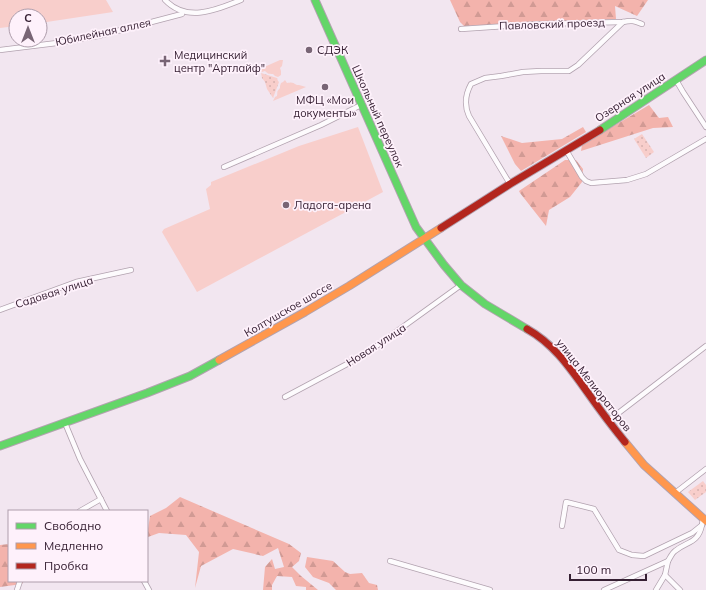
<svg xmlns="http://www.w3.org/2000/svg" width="706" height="590" viewBox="0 0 706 590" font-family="Mulish,sans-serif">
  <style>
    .green { fill: #f8cecb }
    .forest { fill: url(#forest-firs) }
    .park { fill: url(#park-dots) }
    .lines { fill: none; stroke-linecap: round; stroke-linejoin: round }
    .street-casing { stroke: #b2a2af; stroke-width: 6 }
    .fast-casing { stroke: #b2a2af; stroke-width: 9 }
    .slow-casing { stroke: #b2a2af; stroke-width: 9 }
    .jam-casing { stroke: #b2a2af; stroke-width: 9 }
    .street { stroke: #fdfbfd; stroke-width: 4.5 }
    .fast { stroke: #63d668; stroke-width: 7 }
    .slow { stroke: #ff974d; stroke-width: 7 }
    .jam { stroke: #b3261e; stroke-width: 7 }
    .poi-dot { fill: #786575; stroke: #fef1fb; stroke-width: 1.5 }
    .labels { text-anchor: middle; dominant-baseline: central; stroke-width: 3.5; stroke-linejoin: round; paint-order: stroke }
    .street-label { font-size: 11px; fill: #362033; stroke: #fef1fb }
    .poi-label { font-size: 11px; fill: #362033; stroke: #fef1fb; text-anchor: start }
  </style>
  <defs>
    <pattern id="forest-firs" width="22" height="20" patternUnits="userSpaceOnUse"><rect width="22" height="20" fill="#f3b3ac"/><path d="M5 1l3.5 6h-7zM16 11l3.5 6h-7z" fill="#d19a94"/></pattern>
    <pattern id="park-dots" width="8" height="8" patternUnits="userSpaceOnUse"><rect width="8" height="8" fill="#f8cecb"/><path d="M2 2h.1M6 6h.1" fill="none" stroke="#d5b1af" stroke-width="1.8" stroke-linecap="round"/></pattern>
  </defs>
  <rect width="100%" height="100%" fill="#f2e6f0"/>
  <g class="green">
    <path d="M0,0H106L113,12L40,23V16H16V26L0,28Z"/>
    <path d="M280,60H283L282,66L280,68L281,71V75L278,77L275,76L273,74C266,73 270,75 265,71L262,72L260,71L262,68Z"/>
    <path d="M285,80L287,83C292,82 292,82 297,85H299L306,87L273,101L275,97L277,96C278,90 276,93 280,88V86L281,83L283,82Z"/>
    <path d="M358,127L383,192L197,292L162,232L164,229L210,209L206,189L211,185V182L299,146Z"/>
  </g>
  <g class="forest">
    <path d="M450,0H648L637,16L615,6L616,19L464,26L460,22Z"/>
    <path d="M649,105L659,118L668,117L673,127L653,128L581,151L582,145Z"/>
    <path d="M583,127L586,132L521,171L515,164L501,136L522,143L562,139Z"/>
    <path d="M565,160H576L583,169L582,182L570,197L549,210L546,226L520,193L519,191Z"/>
    <path d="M180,497L289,544L301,553L299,561L292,567L301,576L318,590H306V587L296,586L292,577L277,576L272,585V590H263L265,567L272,559L275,569L284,567L278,548L263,556L233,549L201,566L195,588L199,552L186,535L159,533L148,537V529L150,516L166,508Z"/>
    <path d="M9,544V581H24L22,584L0,587V545Z"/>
    <path d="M307,557L333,561L345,572L350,574L362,573L369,583L377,585L378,590H336L329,583L313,577L305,567Z"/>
  </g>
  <g class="park">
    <path d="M261,73L277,78L278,81L279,82L273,98L267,89L265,82L262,78Z"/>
    <path d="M642,134L654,152L646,158L634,139Z"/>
    <path d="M703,481L706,485V492L695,500L688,492Z"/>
  </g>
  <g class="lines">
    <defs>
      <g id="street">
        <path d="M165,0C187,23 216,10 241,0"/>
        <path d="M461,29L538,24L623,22C632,20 634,21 642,24"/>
        <path d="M0,50L57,43L98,36L182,14"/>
        <path d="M676,80L683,92L706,127"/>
        <path d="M566,150L582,177L586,181L591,183L627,180L646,174L706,139"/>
        <path d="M224,167L321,125L361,105"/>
        <path d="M510,184L469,116C464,105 465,95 471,84L485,78L501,76L523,72L541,71H569L578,65L623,22"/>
        <path d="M0,310L76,282L131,270"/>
        <path d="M285,397L364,355L461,285"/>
        <path d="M608,421L706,346"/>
        <path d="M65,423L80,459L107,511"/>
        <path d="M675,493L706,469"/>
        <path d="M80,511L101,499"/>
        <path d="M562,526L566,502L594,509L619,550L632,555L644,556L692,533L702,525L703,518"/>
        <path d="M390,561L490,590"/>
        <path d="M668,561C670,558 672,553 675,551C687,541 698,544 702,525"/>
        <path d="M665,575L680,590"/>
        <path d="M144,581L149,590"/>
        <path d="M17,590L20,581"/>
        <path d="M604,590L668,561L665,575L656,590"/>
      </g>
      <g id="fast">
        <path d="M315,0L416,227L444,265L461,285L485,304L527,329"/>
        <path d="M600,130L706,60"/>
        <path d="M0,446L147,393L190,376L219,360"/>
      </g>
      <g id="slow">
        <path d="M219,360L305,312L349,286L441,228"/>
        <path d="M625,442L644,465L706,521"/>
      </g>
      <g id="jam">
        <path d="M441,228L510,184L600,130"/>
        <path d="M527,329C554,344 570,368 588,393C600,410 612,426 625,442"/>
      </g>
    </defs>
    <use href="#street" class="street-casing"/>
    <use href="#fast" class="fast-casing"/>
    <use href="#slow" class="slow-casing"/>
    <use href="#jam" class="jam-casing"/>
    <use href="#street" class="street"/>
    <use href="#fast" class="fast"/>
    <use href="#slow" class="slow"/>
    <use href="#jam" class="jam"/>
  </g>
  <g class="poi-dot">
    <circle cx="309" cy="50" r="4"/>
    <path d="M163 55h4v4h4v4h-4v4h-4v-4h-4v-4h4z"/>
    <circle cx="325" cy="87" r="4"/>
    <circle cx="286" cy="205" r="4"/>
  </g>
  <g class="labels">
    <g class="street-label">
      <text transform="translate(552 24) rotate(-2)">Павловский проезд</text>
      <text transform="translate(103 32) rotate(-12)">Юбилейная аллея</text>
      <text transform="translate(630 97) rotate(-33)">Озерная улица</text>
      <text transform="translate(378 116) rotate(66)">Школьный переулок</text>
      <text transform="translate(54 292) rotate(-18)">Садовая улица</text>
      <text transform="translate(288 309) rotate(-30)">Колтушское шоссе</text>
      <text transform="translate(376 345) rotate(-33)">Новая улица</text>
      <text transform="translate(594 385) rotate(52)">улица Мелиораторов</text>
    </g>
    <g class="poi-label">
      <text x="317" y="50">СДЭК</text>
      <text x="174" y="55">Медицинский<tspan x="174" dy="13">центр "Артлайф"</tspan></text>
      <text x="325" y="100" text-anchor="middle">МФЦ «Мои<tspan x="325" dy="13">документы»</tspan></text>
      <text x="294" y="205">Ладога-арена</text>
    </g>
  </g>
  <rect x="8" y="510" width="140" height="72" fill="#fef1fb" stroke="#ae9dab"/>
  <rect x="16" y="523" width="20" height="6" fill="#63d668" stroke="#ae9dab"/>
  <text x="44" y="530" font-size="12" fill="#362033">Свободно</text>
  <rect x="16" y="543" width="20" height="6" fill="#ff974d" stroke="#ae9dab"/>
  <text x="44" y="550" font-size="12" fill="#362033">Медленно</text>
  <rect x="16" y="563" width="20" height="6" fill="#b3261e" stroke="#ae9dab"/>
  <text x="44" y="570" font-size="12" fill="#362033">Пробка</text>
  <g transform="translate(28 28)"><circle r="19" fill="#fef1fb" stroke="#ae9dab"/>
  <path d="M0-3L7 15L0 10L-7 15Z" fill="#786575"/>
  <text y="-6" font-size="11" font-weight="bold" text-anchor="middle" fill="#362033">С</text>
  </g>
  <path d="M570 574v6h76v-6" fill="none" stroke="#362033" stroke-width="2"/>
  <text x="576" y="574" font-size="12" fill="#362033" stroke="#fef1fb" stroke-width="3" paint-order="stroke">100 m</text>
</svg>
